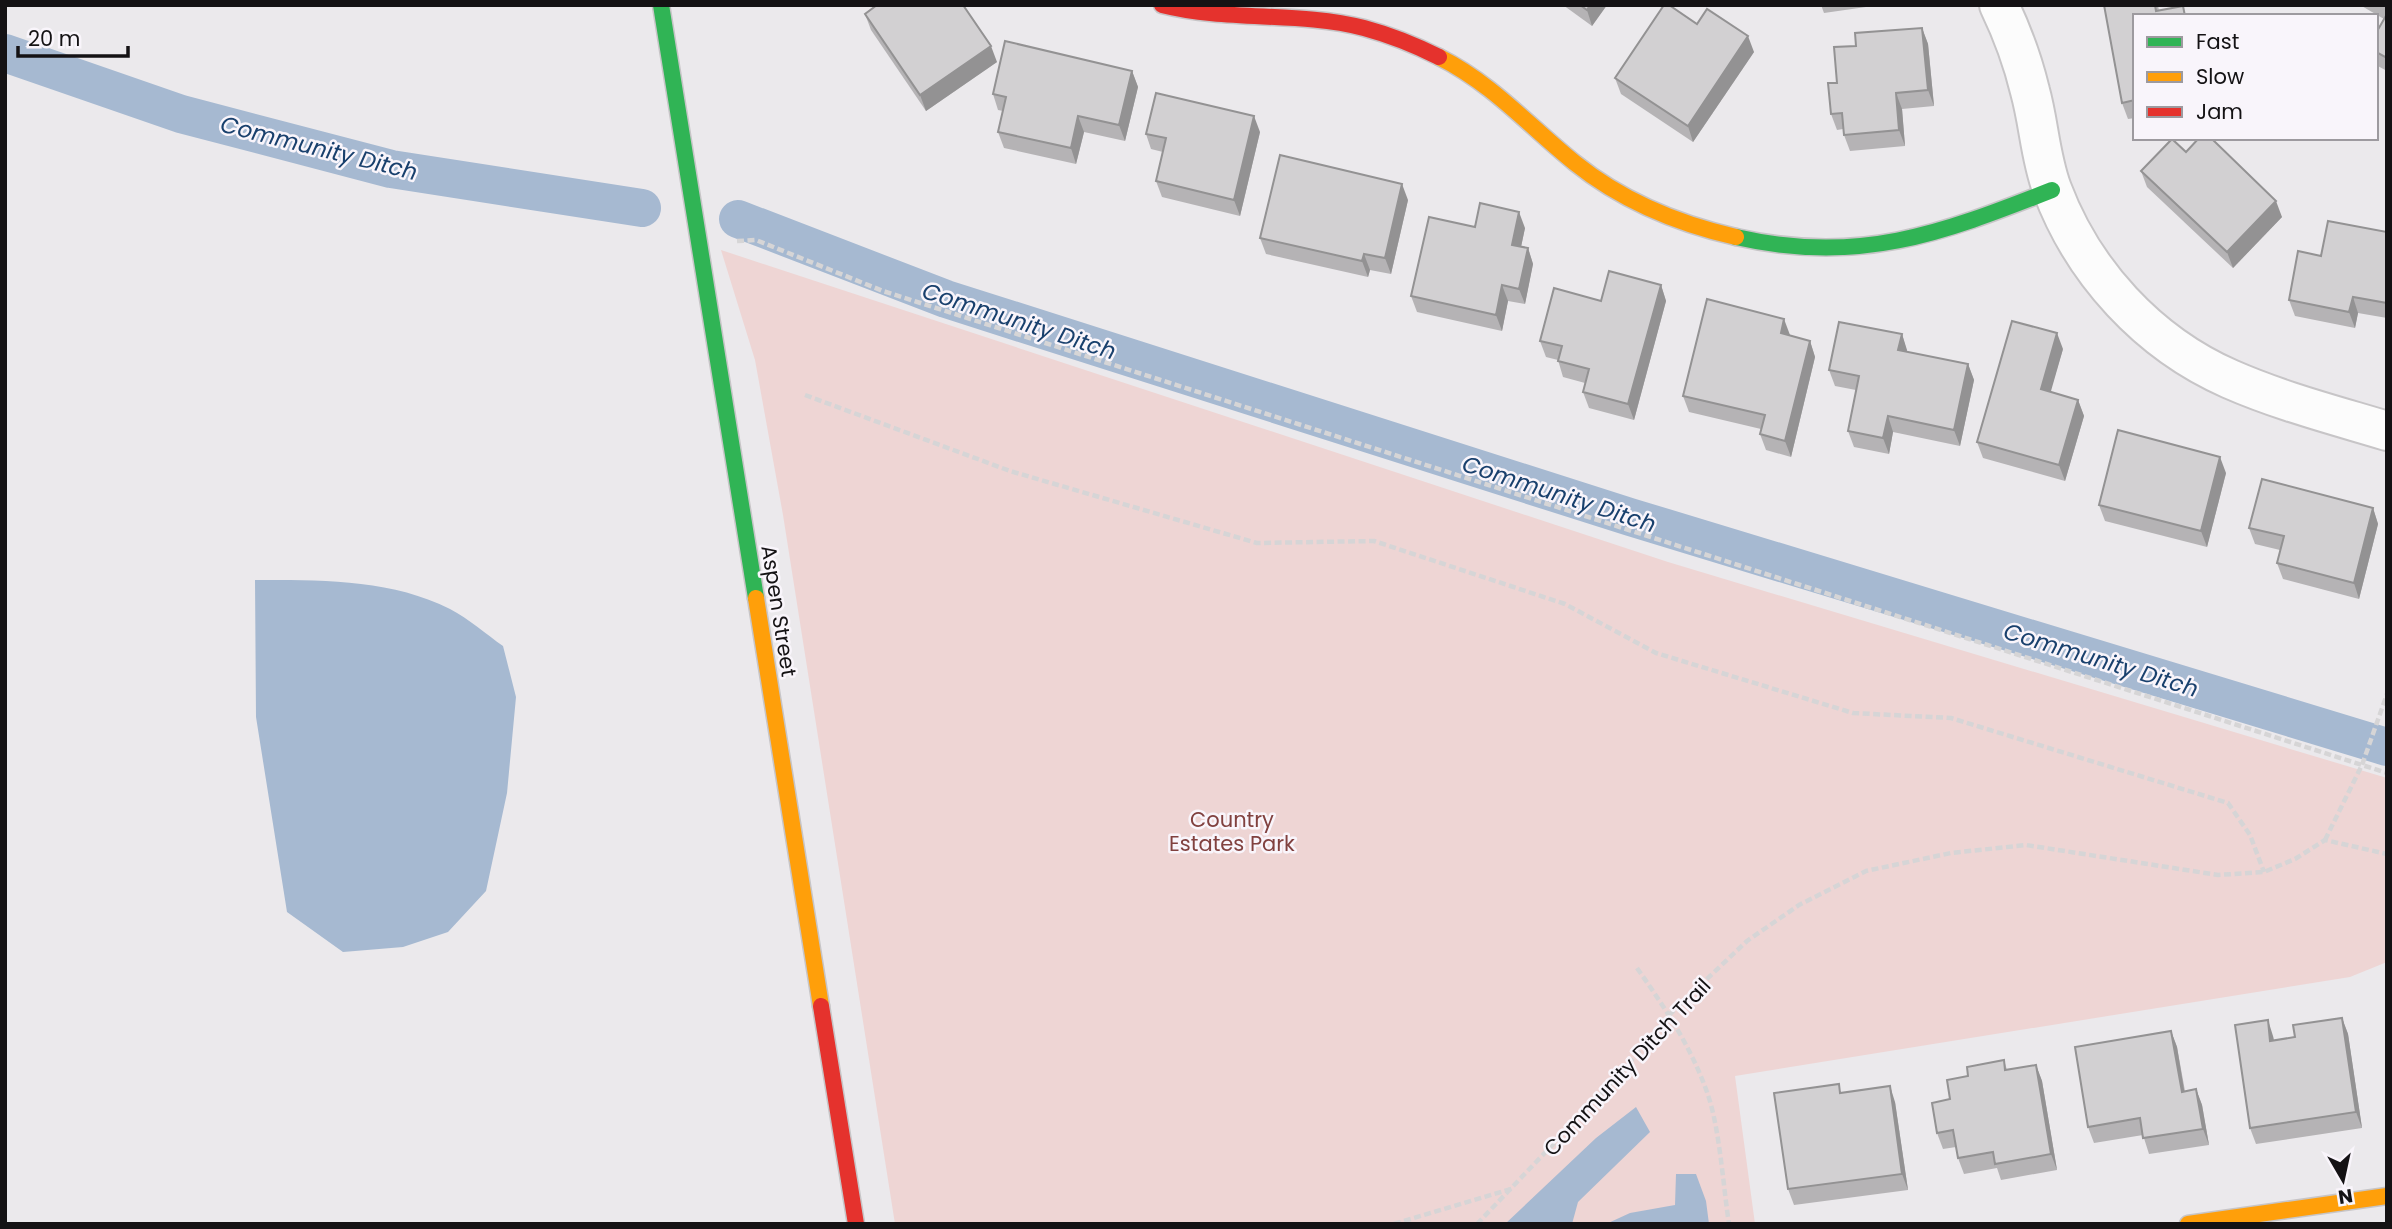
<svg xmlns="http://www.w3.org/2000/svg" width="2392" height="1229" viewBox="0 0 2392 1229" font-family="Poppins,sans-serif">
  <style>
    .green { fill: #eed5d4 }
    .water { fill: #a6b9d1 }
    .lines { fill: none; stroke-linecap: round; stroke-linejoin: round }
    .canal { stroke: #a6b9d1; stroke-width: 38 }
    .street-casing { stroke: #c7c5c7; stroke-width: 42 }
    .fast-casing { stroke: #c7c5c7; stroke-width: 19 }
    .slow-casing { stroke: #c7c5c7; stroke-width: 19 }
    .jam-casing { stroke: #c7c5c7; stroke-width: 19 }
    .path { stroke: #d6d5d6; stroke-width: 4.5; stroke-dasharray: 7 3.5; stroke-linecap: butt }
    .street { stroke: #fcfcfc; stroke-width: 38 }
    .fast { stroke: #30b455; stroke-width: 16 }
    .slow { stroke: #ff9f0a; stroke-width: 16 }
    .jam { stroke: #e5322d; stroke-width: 16 }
    .wall { fill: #b5b3b5 }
    .shaded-wall { fill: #939293 }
    .building { fill: #d2d0d2; stroke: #939293; stroke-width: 2 }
    .labels { text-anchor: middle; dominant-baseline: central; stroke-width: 5; stroke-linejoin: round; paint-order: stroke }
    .street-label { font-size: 21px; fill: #141214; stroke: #f9f5fb }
    .park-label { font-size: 21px; fill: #81413f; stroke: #f9f5fb }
    .water-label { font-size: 23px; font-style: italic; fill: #19406d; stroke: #f9f5fb }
  </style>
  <rect width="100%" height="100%" fill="#ebe9ec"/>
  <path class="green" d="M721,250L1668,562L2387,778V962L2350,977L1735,1076L1755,1224H895L783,515L755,360Z"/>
  <g class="water">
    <path d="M255,580C320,580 391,579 450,609C469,619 486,634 503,646L516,697L507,793L486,891L448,932L403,947L343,952L287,912L256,717Z"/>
    <path d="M1636,1107L1650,1132L1578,1202L1572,1224H1505L1596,1138Z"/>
    <path d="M1676,1174H1696L1706,1201L1709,1224H1606L1630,1213L1675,1205Z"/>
  </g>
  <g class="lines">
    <g class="canal">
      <path d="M5,53L181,114L391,169L642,208"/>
      <path d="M738,219L946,299L1630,517L2387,747"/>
    </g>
    <defs>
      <path id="street" d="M1999,5C2012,32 2023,62 2030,91C2039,123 2040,157 2052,189C2083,272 2148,343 2230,379C2280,401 2334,415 2387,431"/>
      <g id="fast">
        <path d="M661,5L756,598"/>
        <path d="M1736,237C1858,265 1940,234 2052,190"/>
      </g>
      <g id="slow">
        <path d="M1439,57C1493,84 1529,126 1575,163C1621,200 1679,224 1736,237"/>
        <path d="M756,598L821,1006"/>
        <path d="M2188,1224L2387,1196"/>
      </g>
      <g id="jam">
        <path d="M1162,5C1229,22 1298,11 1364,28C1390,35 1415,45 1439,57"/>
        <path d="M821,1006L856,1224"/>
      </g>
    </defs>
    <use href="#street" class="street-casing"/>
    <use href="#fast" class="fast-casing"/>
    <use href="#slow" class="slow-casing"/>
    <use href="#jam" class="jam-casing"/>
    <g class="path">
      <path d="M737,241L756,240L883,291L2387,773"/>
      <path d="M805,395L1010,471L1257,543L1374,541L1565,604L1656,653L1853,713L1951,718L2228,803L2250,835L2264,872"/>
      <path d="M2325,840L2362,765L2387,694"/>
      <path d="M1637,968C1665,1008 1692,1048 1708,1095C1720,1131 1723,1185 1729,1224"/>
      <path d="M1394,1224L1514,1188"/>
      <path d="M1477,1224L1619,1075L1670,1014L1747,941L1799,905L1866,871L1951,853L2026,845L2218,875L2264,872L2295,859L2325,840L2387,854"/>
    </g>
    <use href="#street" class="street"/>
    <use href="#fast" class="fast"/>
    <use href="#slow" class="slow"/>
    <use href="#jam" class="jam"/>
  </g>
  <g class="wall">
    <path d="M1563,5H1607L1592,26Z"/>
    <path d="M1821,5H1880L1824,13Z"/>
    <path d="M2104,5H2158L2159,11L2135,16V118L2128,119L2122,103Z"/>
    <path d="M2360,5H2387V71L2376,65V33L2384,19Z"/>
    <path d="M865,14L997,62L926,111L871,30Z"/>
    <path d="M1697,24L1754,52L1693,142L1621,94L1615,78Z"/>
    <path d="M1922,28L1928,44L1934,106L1902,109L1905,146L1850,151L1844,135L1843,129L1837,130L1831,114L1837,83L1856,46Z"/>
    <path d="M1132,71L1138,87L1125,141L1084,132L1076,164L1004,148L998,132L1003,111L998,110L993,94Z"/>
    <path d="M1260,132L1240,216L1162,197L1156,181L1163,152L1151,149L1146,134Z"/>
    <path d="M2186,152L2282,217L2233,268L2147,187L2141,171Z"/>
    <path d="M1408,200L1391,274L1370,270L1368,277L1266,254L1260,238Z"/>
    <path d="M1475,227L1525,228L1521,247L1528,248L1533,264L1525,304L1508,301L1502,331L1417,312L1411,296Z"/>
    <path d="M2387,232V318L2358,313L2355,328L2295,316L2289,300L2321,256Z"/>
    <path d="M1661,285L1666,301L1634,420L1589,408L1583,392L1585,383L1563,377L1558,360L1546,357L1540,341L1601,301Z"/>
    <path d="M1902,334L1907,352L1968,364L1974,380L1960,446L1893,432L1889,454L1854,447L1848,431L1856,390L1835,386L1829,370Z"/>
    <path d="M1790,335V336L1810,341L1815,357L1791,457L1766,450L1760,434L1761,429L1689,412L1683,396Z"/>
    <path d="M2063,349L2050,392L2078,400L2084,416L2065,481L1983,458L1977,442Z"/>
    <path d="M2226,473L2207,547L2105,521L2099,505Z"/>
    <path d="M2373,508L2378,524L2359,599L2283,579L2277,563L2280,550L2255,544L2249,528Z"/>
    <path d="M2342,1018L2348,1034L2362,1128L2256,1144L2250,1128L2273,1036L2274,1040L2295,1037Z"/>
    <path d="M2171,1031L2177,1047L2185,1091L2196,1089L2202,1105L2209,1145L2149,1154L2143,1135L2094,1143L2088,1127Z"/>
    <path d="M2004,1060L2007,1070L2036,1065L2042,1081L2057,1170L2001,1180L1997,1168L1964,1174L1958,1158L1956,1147L1943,1149L1937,1133L1950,1099L1968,1076Z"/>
    <path d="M1842,1092L1895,1102L1908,1190L1794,1205L1788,1189Z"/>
  </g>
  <g class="shaded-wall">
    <path d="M1590,5H1607L1592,26L1587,10Z"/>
    <path d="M1922,28L1928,44L1934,106L1928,90Z"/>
    <path d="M1748,36L1754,52L1693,142L1688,126Z"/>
    <path d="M991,46L997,62L926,111L920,95Z"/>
    <path d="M1132,71L1138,87L1125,141L1119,125Z"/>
    <path d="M1896,93L1902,109L1905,146L1899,130Z"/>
    <path d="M1078,116L1084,132L1076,164L1071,148Z"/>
    <path d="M1254,116L1260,132L1240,216L1234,200Z"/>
    <path d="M1402,184L1408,200L1391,274L1385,258Z"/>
    <path d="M2276,201L2282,217L2233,268L2227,252Z"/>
    <path d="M1519,212L1525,228L1518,261L1512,245Z"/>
    <path d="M1528,248L1533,264L1525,304L1519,289Z"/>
    <path d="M1364,254L1370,270L1368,277L1362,261Z"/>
    <path d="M1502,285L1508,301L1502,331L1496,315Z"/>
    <path d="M1661,285L1666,301L1634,420L1628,404Z"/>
    <path d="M2353,297L2358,313L2355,328L2349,312Z"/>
    <path d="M1784,319L1790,335L1787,349L1781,333Z"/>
    <path d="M2057,333L2063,349L2047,405L2041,389Z"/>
    <path d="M1902,334L1907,350L1904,366L1898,350Z"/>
    <path d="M1810,341L1815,357L1791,457L1785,441Z"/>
    <path d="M1968,364L1974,380L1960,446L1954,430Z"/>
    <path d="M2078,400L2084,416L2065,481L2059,465Z"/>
    <path d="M1888,416L1893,432L1889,454L1883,438Z"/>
    <path d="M2220,457L2226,473L2207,547L2201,531Z"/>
    <path d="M2373,508L2378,524L2359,599L2354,583Z"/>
    <path d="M2342,1018L2348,1034L2362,1128L2356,1112Z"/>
    <path d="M2268,1020L2273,1036L2276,1057L2270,1041Z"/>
    <path d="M2171,1031L2177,1047L2187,1108L2182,1092Z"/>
    <path d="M2036,1065L2042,1081L2057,1170L2051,1154Z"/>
    <path d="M1890,1086L1895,1102L1908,1190L1902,1174Z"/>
    <path d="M2196,1089L2202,1105L2209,1145L2203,1129Z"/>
  </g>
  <g class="building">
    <path d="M877,5H963L991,46L920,95L865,14Z"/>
    <path d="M1580,5H1590L1587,10Z"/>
    <path d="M1664,5H1669L1697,24L1707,9L1748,36L1688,126L1615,78Z"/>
    <path d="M2104,5H2155L2156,11L2183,6L2185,16H2135V100L2122,103Z"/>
    <path d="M2387,14V58L2376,52V33Z"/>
    <path d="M1922,28L1928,90L1896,93L1899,130L1844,135L1842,113L1831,114L1828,83H1837L1834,47L1856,46L1855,33Z"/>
    <path d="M1005,41L1132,71L1119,125L1078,116L1071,148L998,132L1006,97L993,94Z"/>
    <path d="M1156,93L1254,116L1234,200L1156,181L1166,138L1146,134Z"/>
    <path d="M2199,138H2211L2276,201L2227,252L2141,171L2172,139L2186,152Z"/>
    <path d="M1280,155L1402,184L1385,258L1364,254L1362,261L1260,238Z"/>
    <path d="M1480,203L1519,212L1512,245L1528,248L1519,289L1502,285L1496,315L1411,296L1429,217L1475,227Z"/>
    <path d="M2328,221L2387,232V303L2353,297L2349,312L2289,300L2298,251L2321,256Z"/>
    <path d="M1609,271L1661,285L1628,404L1583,392L1589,369L1558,361L1562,346L1540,341L1554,288L1601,301Z"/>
    <path d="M1707,299L1784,319L1781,333L1810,341L1785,441L1760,434L1765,415L1683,396Z"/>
    <path d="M2012,321L2057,333L2041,389L2078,400L2059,465L1977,442Z"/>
    <path d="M1839,322L1902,334L1898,350L1968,364L1954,430L1888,416L1883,438L1848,431L1859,376L1829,370Z"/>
    <path d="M2118,430L2220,457L2201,531L2099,505Z"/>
    <path d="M2262,479L2373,508L2354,583L2277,563L2284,536L2249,528Z"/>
    <path d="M2342,1018L2356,1112L2250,1128L2235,1025L2268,1020L2270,1041L2295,1037L2293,1025Z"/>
    <path d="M2171,1031L2182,1092L2196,1089L2203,1129L2143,1138L2140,1118L2088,1127L2075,1047Z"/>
    <path d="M2004,1060L2005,1070L2036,1065L2051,1154L1995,1164L1993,1152L1958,1158L1953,1130L1937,1133L1932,1103L1950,1099L1947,1080L1968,1076L1967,1067Z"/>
    <path d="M1839,1084L1840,1093L1890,1086L1902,1174L1788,1189L1774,1093Z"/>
  </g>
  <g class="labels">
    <g class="street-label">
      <text transform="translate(779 611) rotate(81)">Aspen Street</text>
      <text transform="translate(1627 1067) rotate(-47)">Community Ditch Trail</text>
    </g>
    <g class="park-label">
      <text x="1232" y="819">Country<tspan x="1232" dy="24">Estates Park</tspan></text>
    </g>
    <g class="water-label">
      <text transform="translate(319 148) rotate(14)">Community Ditch</text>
      <text transform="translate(1019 321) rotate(18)">Community Ditch</text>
      <text transform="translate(1559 494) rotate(18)">Community Ditch</text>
      <text transform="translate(2101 660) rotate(17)">Community Ditch</text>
    </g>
  </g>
  <rect width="2392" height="1229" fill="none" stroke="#141214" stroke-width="14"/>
  <rect x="2133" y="14" width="245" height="126" fill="#f9f5fb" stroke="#9d9a9f" stroke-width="2"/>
  <rect x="2147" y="37" width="35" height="10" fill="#30b455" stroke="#9d9a9f" stroke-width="2"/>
  <text x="2196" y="49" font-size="21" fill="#141214">Fast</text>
  <rect x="2147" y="72" width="35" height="10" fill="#ff9f0a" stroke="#9d9a9f" stroke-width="2"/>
  <text x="2196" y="84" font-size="21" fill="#141214">Slow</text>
  <rect x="2147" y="107" width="35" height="10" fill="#e5322d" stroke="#9d9a9f" stroke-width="2"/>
  <text x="2196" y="119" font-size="21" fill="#141214">Jam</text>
  <g transform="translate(2343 1180) rotate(171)" stroke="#f9f5fb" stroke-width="5" paint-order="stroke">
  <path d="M0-5L12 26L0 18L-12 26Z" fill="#141214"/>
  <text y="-10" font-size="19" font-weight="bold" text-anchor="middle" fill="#141214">N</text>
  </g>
  <path d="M18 46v10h110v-10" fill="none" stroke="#141214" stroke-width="3.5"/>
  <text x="28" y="46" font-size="21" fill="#141214" stroke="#f9f5fb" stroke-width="5" paint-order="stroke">20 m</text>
</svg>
